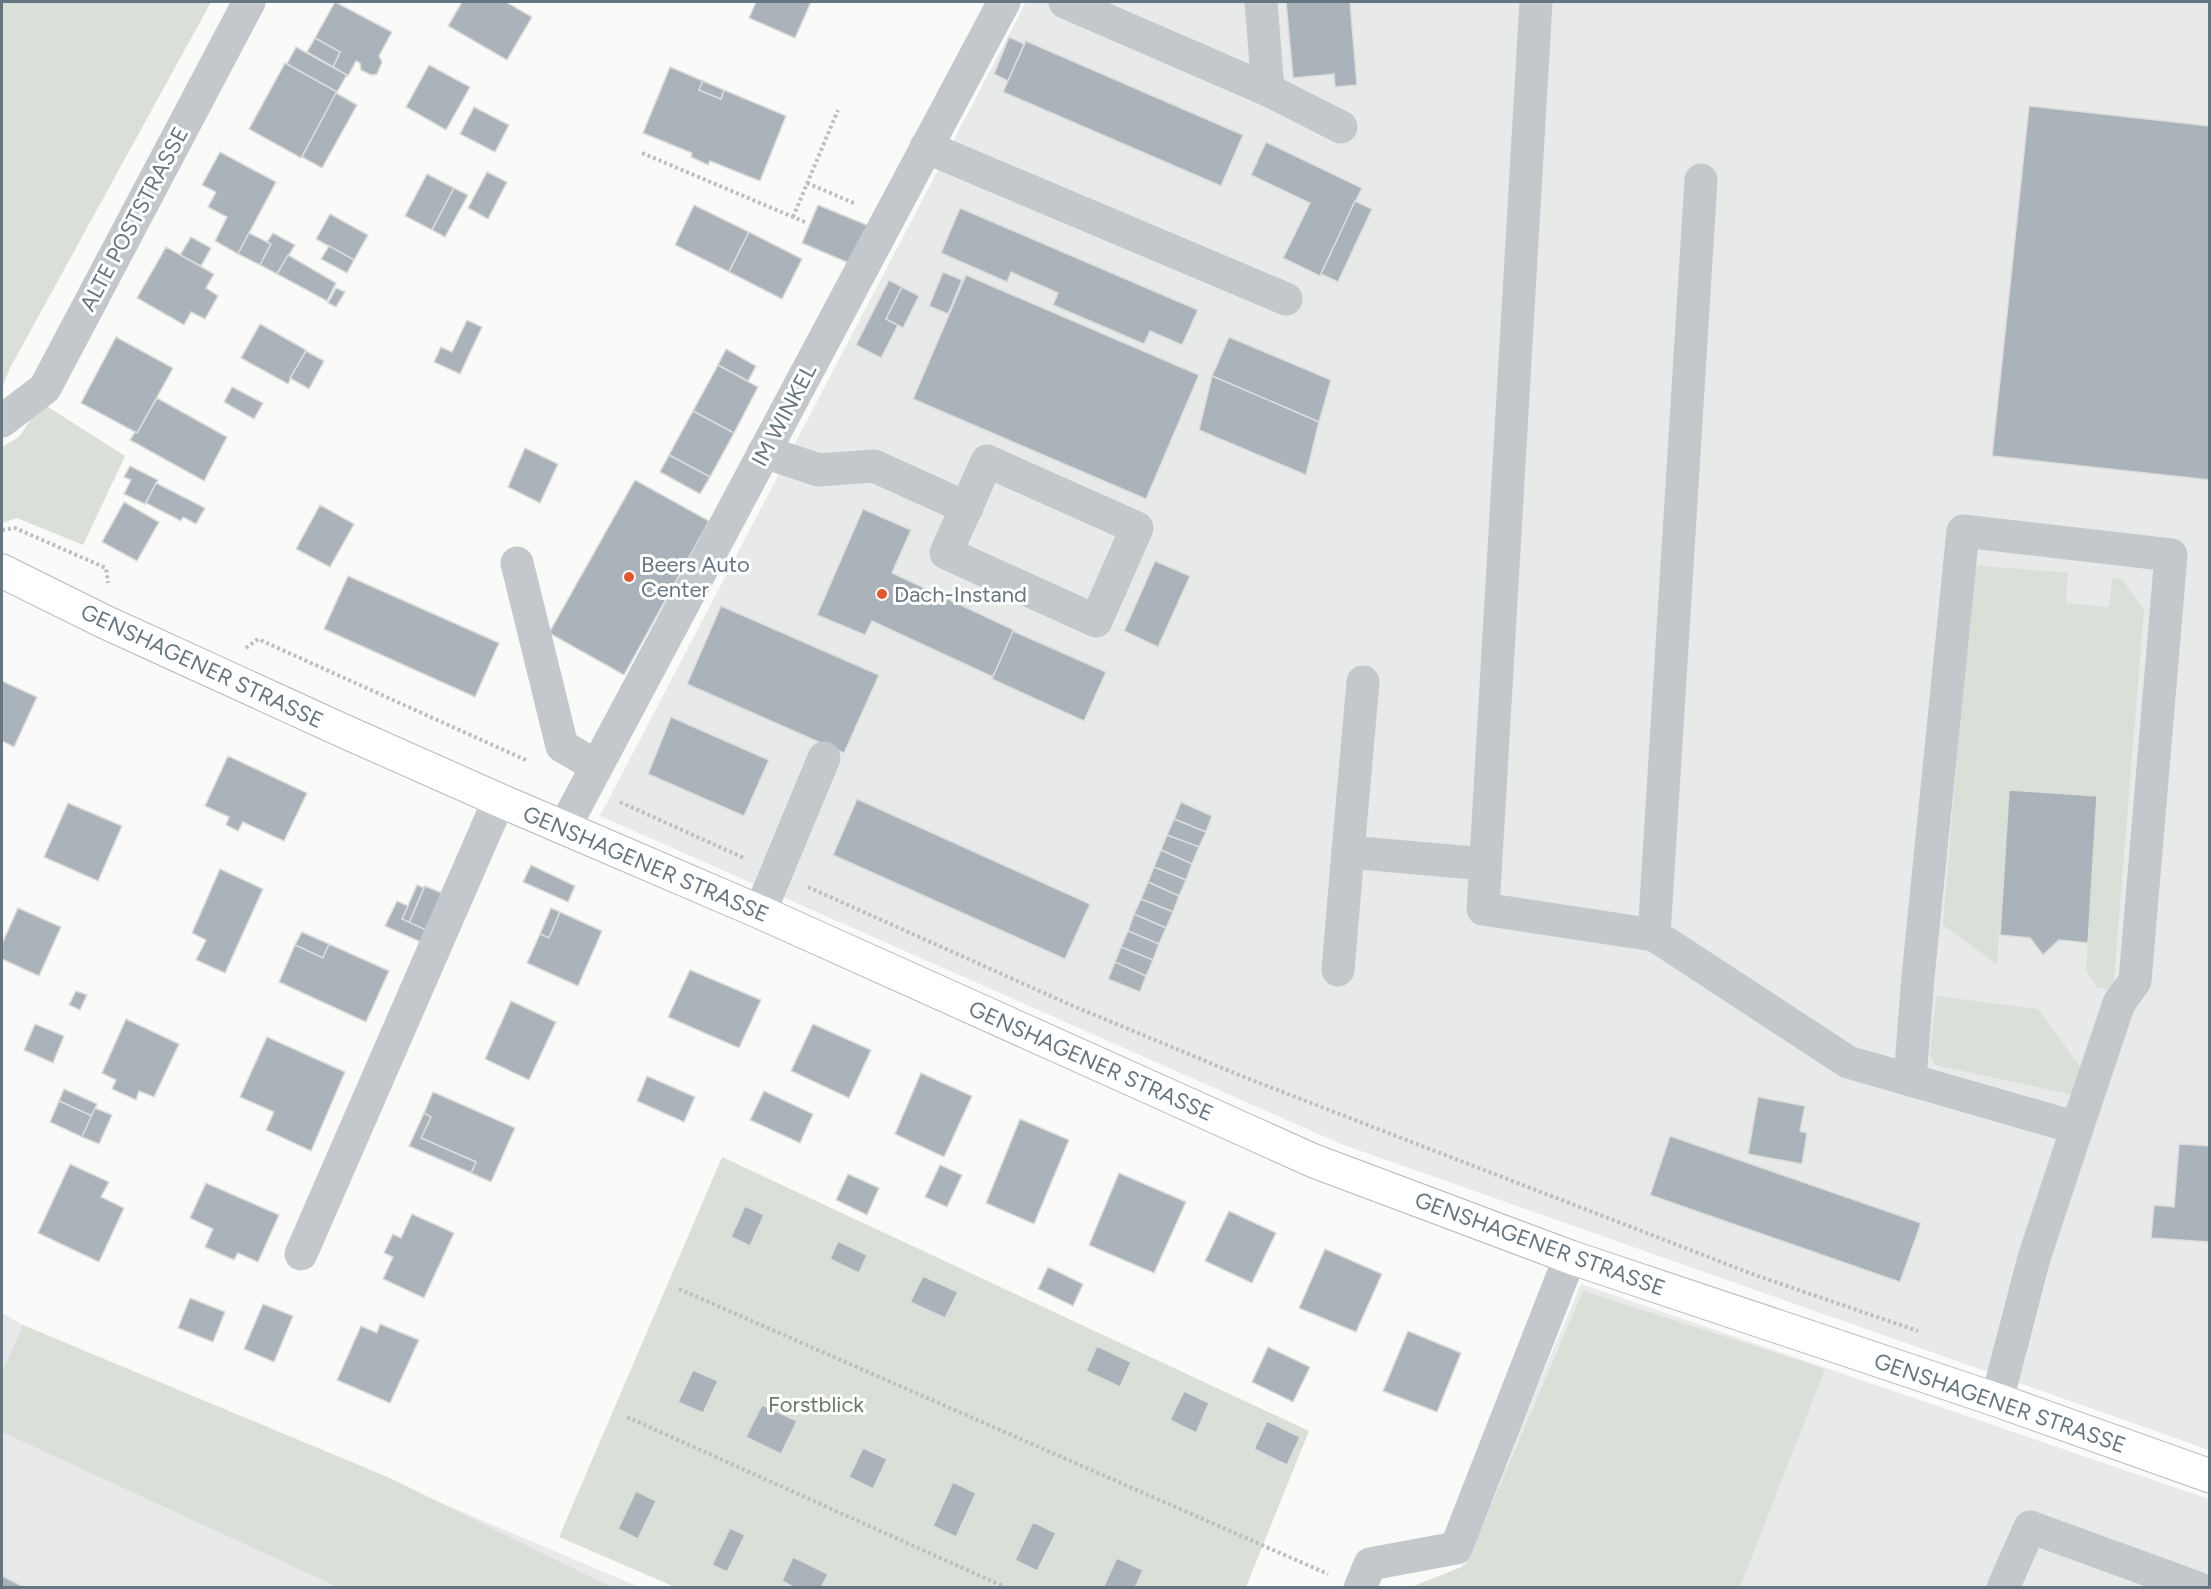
<svg xmlns="http://www.w3.org/2000/svg" width="2211" height="1589" viewBox="0 0 2211 1589" font-family="Figtree,sans-serif">
  <style>
    .built { fill: #e8e9e9 }
    .green { fill: #dadfd7 }
    .building { fill: #aab3b9; stroke: #dcdcda; stroke-width: 1.5 }
    .lines { fill: none; stroke-linecap: round; stroke-linejoin: round }
    .major-casing { stroke: #b5babe; stroke-width: 35 }
    .path { stroke: #bbbfc2; stroke-width: 4; stroke-dasharray: 3 3; stroke-linecap: butt }
    .minor { stroke: #c3c8cc; stroke-width: 33 }
    .major { stroke: #fff; stroke-width: 33 }
    .poi-dot { fill: #e4572e; stroke: #fff; stroke-width: 2 }
    .labels { text-anchor: middle; dominant-baseline: central; stroke-width: 6; stroke-linejoin: round; paint-order: stroke }
    .street-label { font-size: 22px; fill: #657683; stroke: #fff }
    .poi-label { font-size: 22px; fill: #657683; stroke: #fff; text-anchor: start }
    .park-label { font-size: 22px; fill: #687a64; stroke: #fff }
  </style>
  <rect width="100%" height="100%" fill="#fafaf8"/>
  <g class="built">
    <path d="M1026,2H2209V1450L1341,1144L600,816Z"/>
    <path d="M1581,1284L2209,1499V1587L1452,1588Z"/>
    <path d="M2,1313L23,1325L639,1587H2Z"/>
  </g>
  <g class="green">
    <path d="M2,2H211L10,368L2,388Z"/>
    <path d="M42,403L125,456L83,545L17,518L2,523V447L19,437Z"/>
    <path d="M1973,565L2068,573L2066,603L2109,607L2112,578L2122,579L2144,610L2113,990L2097,988L2086,971L2097,796L2009,790L1997,965L1943,925Z"/>
    <path d="M1936,996L2038,1009L2086,1075L2074,1095L1935,1065L1930,1055Z"/>
    <path d="M722,1157L1309,1431L1246,1587H675L559,1537Z"/>
    <path d="M1583,1291L1825,1369L1740,1587L1409,1588L1466,1565Z"/>
    <path d="M23,1325L390,1478L611,1587H338L2,1432V1372Z"/>
  </g>
  <g class="building">
    <path d="M335,2L392,32L379,56L382,62L377,74L371,75L361,70L360,63L356,61L348,76L333,67L340,52L315,38Z"/>
    <path d="M462,2H506L532,17L507,60L448,26Z"/>
    <path d="M756,2H811L795,38L749,18Z"/>
    <path d="M1286,2H1350L1357,85L1335,87L1334,74L1293,78Z"/>
    <path d="M1009,37L1024,44L1008,81L994,74Z"/>
    <path d="M315,38L340,52L333,67L307,52Z"/>
    <path d="M1026,41L1243,135L1221,186L1003,92Z"/>
    <path d="M296,47L347,75L337,92L287,64Z"/>
    <path d="M285,63L337,92L301,158L249,129Z"/>
    <path d="M429,65L470,87L446,130L406,107Z"/>
    <path d="M670,67L703,81L699,90L721,99L724,90L786,116L760,181L710,161L708,165L691,157L692,153L643,133Z"/>
    <path d="M703,81L724,90L721,99L699,90Z"/>
    <path d="M336,93L357,105L322,168L302,157Z"/>
    <path d="M2029,106L2210,126V480L1992,456Z"/>
    <path d="M474,107L509,125L495,152L460,134Z"/>
    <path d="M1266,142L1362,188L1320,276L1283,258L1310,203L1251,175Z"/>
    <path d="M220,152L276,182L238,254L215,241L227,217L208,207L216,192L202,185Z"/>
    <path d="M487,172L507,182L488,219L468,208Z"/>
    <path d="M427,174L454,188L432,230L405,216Z"/>
    <path d="M454,188L468,195L445,237L432,230Z"/>
    <path d="M1355,201L1372,209L1338,282L1321,274Z"/>
    <path d="M694,205L749,232L729,272L675,245Z"/>
    <path d="M818,205L869,226L849,263L802,243Z"/>
    <path d="M960,208L1198,310L1182,345L1150,331L1144,344L1053,305L1058,293L1011,272L1007,282L941,253Z"/>
    <path d="M330,214L368,235L354,260L316,239Z"/>
    <path d="M749,232L802,259L782,299L729,272Z"/>
    <path d="M249,233L271,244L260,265L238,254Z"/>
    <path d="M273,233L295,245L277,274L260,265L271,244L267,242Z"/>
    <path d="M191,237L211,248L201,266L180,255Z"/>
    <path d="M329,246L354,260L347,273L321,259Z"/>
    <path d="M166,247L214,274L206,288L218,296L205,319L191,312L184,325L137,298Z"/>
    <path d="M288,255L336,283L327,301L277,274Z"/>
    <path d="M943,272L962,280L948,314L929,306Z"/>
    <path d="M966,275L1199,375L1146,499L913,399Z"/>
    <path d="M889,280L902,287L886,319L898,325L881,358L856,345Z"/>
    <path d="M902,287L919,296L903,328L886,319Z"/>
    <path d="M336,288L345,292L336,307L328,303Z"/>
    <path d="M467,320L482,327L460,374L434,362L441,347L452,352Z"/>
    <path d="M260,324L306,350L288,384L241,358Z"/>
    <path d="M116,337L173,368L137,433L81,403Z"/>
    <path d="M1229,337L1331,380L1319,422L1212,376Z"/>
    <path d="M726,349L756,366L748,381L718,365Z"/>
    <path d="M306,351L324,361L309,389L290,378Z"/>
    <path d="M718,365L758,387L734,433L693,411Z"/>
    <path d="M1212,376L1319,422L1306,475L1199,430Z"/>
    <path d="M232,387L263,403L254,419L224,402Z"/>
    <path d="M157,398L227,437L204,481L130,440L135,432L137,433Z"/>
    <path d="M693,411L734,433L710,477L669,455Z"/>
    <path d="M525,448L558,464L540,503L508,487Z"/>
    <path d="M669,455L710,477L700,494L660,472Z"/>
    <path d="M130,466L158,480L145,504L124,494L131,480L124,477Z"/>
    <path d="M635,480L709,521L624,675L549,633Z"/>
    <path d="M156,483L205,508L196,524L183,517L181,521L146,503Z"/>
    <path d="M124,502L159,522L137,561L102,542Z"/>
    <path d="M320,505L354,524L330,567L296,549Z"/>
    <path d="M863,509L911,530L892,573L1014,630L993,677L872,621L865,635L817,615Z"/>
    <path d="M1155,561L1190,576L1158,647L1124,631Z"/>
    <path d="M348,576L499,643L475,697L324,629Z"/>
    <path d="M721,606L879,675L844,753L687,684Z"/>
    <path d="M1013,631L1106,672L1084,721L992,679Z"/>
    <path d="M2,681L37,697L14,747L2,741Z"/>
    <path d="M671,717L769,760L744,816L648,774Z"/>
    <path d="M228,756L307,793L284,841L243,822L238,831L226,825L229,817L205,806Z"/>
    <path d="M2009,790L2097,796L2088,943L2059,940L2043,955L2030,938L2000,935Z"/>
    <path d="M857,799L1090,904L1065,959L833,855Z"/>
    <path d="M1181,802L1212,816L1206,832L1174,819Z"/>
    <path d="M68,803L122,826L98,881L44,857Z"/>
    <path d="M1174,819L1206,832L1199,847L1167,835Z"/>
    <path d="M1167,835L1199,847L1192,864L1161,850Z"/>
    <path d="M1161,850L1192,864L1186,880L1154,867Z"/>
    <path d="M531,865L575,886L568,902L523,882Z"/>
    <path d="M1154,867L1186,880L1179,896L1148,882Z"/>
    <path d="M220,869L263,889L225,973L196,960L206,940L192,933Z"/>
    <path d="M1148,882L1179,896L1173,912L1141,899Z"/>
    <path d="M417,885L424,888L409,923L402,919Z"/>
    <path d="M425,886L447,895L431,932L409,923Z"/>
    <path d="M1141,899L1173,912L1166,928L1134,914Z"/>
    <path d="M397,901L408,906L402,919L428,931L423,943L385,926Z"/>
    <path d="M18,908L61,927L39,976L2,959V944Z"/>
    <path d="M551,908L560,912L549,938L540,934Z"/>
    <path d="M560,912L602,931L578,986L527,963L540,934L549,938Z"/>
    <path d="M1134,914L1166,928L1159,944L1128,931Z"/>
    <path d="M1128,931L1159,944L1153,960L1121,947Z"/>
    <path d="M302,932L329,944L323,958L295,945Z"/>
    <path d="M329,944L389,971L366,1022L279,982L295,945L323,958Z"/>
    <path d="M1121,947L1153,960L1146,976L1115,962Z"/>
    <path d="M1115,962L1146,976L1140,992L1108,979Z"/>
    <path d="M690,970L761,1000L739,1048L668,1017Z"/>
    <path d="M76,991L87,995L80,1010L69,1005Z"/>
    <path d="M511,1001L556,1022L529,1080L485,1059Z"/>
    <path d="M126,1019L179,1044L154,1097L139,1091L136,1100L112,1089L116,1080L102,1073Z"/>
    <path d="M35,1024L64,1036L53,1063L24,1050Z"/>
    <path d="M813,1024L871,1050L849,1098L791,1071Z"/>
    <path d="M267,1037L345,1072L311,1151L266,1130L274,1112L240,1097Z"/>
    <path d="M921,1073L972,1096L944,1157L895,1134Z"/>
    <path d="M647,1076L695,1097L684,1122L637,1101Z"/>
    <path d="M64,1089L97,1104L92,1116L59,1101Z"/>
    <path d="M764,1091L813,1114L800,1143L750,1120Z"/>
    <path d="M433,1092L515,1128L491,1182L471,1173L476,1162L421,1138L431,1117L424,1113Z"/>
    <path d="M1758,1097L1805,1106L1800,1131L1807,1133L1802,1164L1748,1154Z"/>
    <path d="M59,1101L92,1116L82,1137L50,1122Z"/>
    <path d="M95,1108L112,1115L99,1144L82,1137Z"/>
    <path d="M424,1113L431,1117L421,1138L476,1162L471,1173L409,1146Z"/>
    <path d="M1020,1119L1069,1140L1034,1224L986,1203Z"/>
    <path d="M1670,1136L1921,1223L1900,1282L1650,1195Z"/>
    <path d="M2179,1144L2210,1146V1242L2151,1238L2154,1205L2174,1207Z"/>
    <path d="M70,1164L109,1182L101,1197L124,1208L99,1262L38,1233Z"/>
    <path d="M940,1165L962,1175L947,1207L925,1197Z"/>
    <path d="M1119,1173L1186,1202L1154,1273L1089,1245Z"/>
    <path d="M848,1174L879,1188L867,1215L836,1200Z"/>
    <path d="M206,1183L279,1215L258,1262L238,1253L234,1260L205,1247L213,1229L190,1218Z"/>
    <path d="M745,1206L764,1215L750,1246L731,1237Z"/>
    <path d="M1229,1211L1276,1233L1252,1283L1205,1261Z"/>
    <path d="M412,1214L454,1233L424,1298L383,1279L393,1257L384,1253L393,1234L401,1238Z"/>
    <path d="M838,1241L867,1255L859,1273L830,1259Z"/>
    <path d="M1325,1249L1382,1274L1356,1332L1299,1308Z"/>
    <path d="M1048,1267L1083,1284L1073,1306L1038,1289Z"/>
    <path d="M923,1276L958,1292L945,1318L910,1302Z"/>
    <path d="M190,1298L225,1312L213,1342L178,1328Z"/>
    <path d="M263,1304L293,1316L274,1362L244,1349Z"/>
    <path d="M380,1324L419,1340L390,1403L337,1380L361,1326L377,1333Z"/>
    <path d="M1408,1331L1461,1353L1437,1412L1383,1391Z"/>
    <path d="M1097,1346L1131,1362L1120,1387L1086,1371Z"/>
    <path d="M1268,1347L1310,1367L1293,1402L1252,1382Z"/>
    <path d="M693,1370L718,1381L703,1413L678,1402Z"/>
    <path d="M1184,1391L1209,1403L1196,1433L1170,1420Z"/>
    <path d="M762,1405L797,1421L781,1454L746,1437Z"/>
    <path d="M1267,1421L1300,1437L1287,1465L1254,1449Z"/>
    <path d="M863,1448L887,1459L873,1489L849,1477Z"/>
    <path d="M953,1482L976,1493L956,1537L933,1526Z"/>
    <path d="M636,1491L656,1501L638,1539L618,1529Z"/>
    <path d="M1033,1522L1056,1533L1037,1571L1015,1560Z"/>
    <path d="M730,1528L745,1535L727,1572L712,1565Z"/>
    <path d="M793,1557L828,1574L821,1588H795L782,1581Z"/>
    <path d="M1117,1558L1143,1570L1135,1588H1103Z"/>
    <path d="M2,1576L24,1587V1588H2Z"/>
  </g>
  <g class="lines">
    <defs>
      <path id="major" d="M2,571L105,622L348,733L499,800L760,912L1314,1161L1570,1257L1997,1400L2210,1476"/>
    </defs>
    <use href="#major" class="major-casing"/>
    <g class="path">
      <path d="M642,153L805,222"/>
      <path d="M807,183L856,204"/>
      <path d="M793,217L838,110"/>
      <path d="M2,530L15,528L106,568L108,583"/>
      <path d="M246,648L258,639L528,761"/>
      <path d="M620,802L744,858"/>
      <path d="M808,887L1073,1006L1244,1077L1755,1275L1918,1331"/>
      <path d="M679,1289L1328,1574"/>
      <path d="M627,1417L1007,1588"/>
    </g>
    <g class="minor">
      <path d="M1065,2L1268,90L1341,127"/>
      <path d="M1261,2L1268,90"/>
      <path d="M1536,2L1483,909L1654,935L1701,180"/>
      <path d="M926,147L1286,299"/>
      <path d="M2,421L45,388L249,2"/>
      <path d="M764,452L819,470L874,466L967,508"/>
      <path d="M987,461L1137,528L1096,621L946,553Z"/>
      <path d="M517,563L562,746L596,766"/>
      <path d="M1363,682L1348,852L1485,864"/>
      <path d="M564,828L1004,2"/>
      <path d="M760,912L824,758"/>
      <path d="M1654,935L1848,1062L2077,1128"/>
      <path d="M1338,970L1348,852"/>
      <path d="M1910,1079L1918,977L1963,531L2171,555L2135,981L2119,1003L2077,1128L2034,1258L1997,1400"/>
      <path d="M301,1254L499,800"/>
      <path d="M1360,1588L1370,1564L1456,1548L1570,1257"/>
      <path d="M2003,1588L2030,1527L2198,1588"/>
    </g>
    <use href="#major" class="major"/>
  </g>
  <g class="poi-dot">
    <circle cx="629" cy="577" r="6"/>
    <circle cx="882" cy="594" r="6"/>
  </g>
  <g class="labels">
    <g class="street-label">
      <text transform="translate(134 219) rotate(-62)">ALTE POSTSTRASSE</text>
      <text transform="translate(784 415) rotate(-62)">IM WINKEL</text>
      <text transform="translate(202 666) rotate(25)">GENSHAGENER STRASSE</text>
      <text transform="translate(646 864) rotate(23)">GENSHAGENER STRASSE</text>
      <text transform="translate(1091 1061) rotate(24)">GENSHAGENER STRASSE</text>
      <text transform="translate(1540 1244) rotate(20)">GENSHAGENER STRASSE</text>
      <text transform="translate(2000 1403) rotate(19)">GENSHAGENER STRASSE</text>
    </g>
    <g class="poi-label">
      <text x="641" y="564">Beers Auto<tspan x="641" dy="25">Center</tspan></text>
      <text x="894" y="594">Dach-Instand</text>
    </g>
    <g class="park-label">
      <text x="816" y="1404">Forstblick</text>
    </g>
  </g>
  <rect width="2211" height="1589" fill="none" stroke="#657683" stroke-width="6"/>
</svg>
